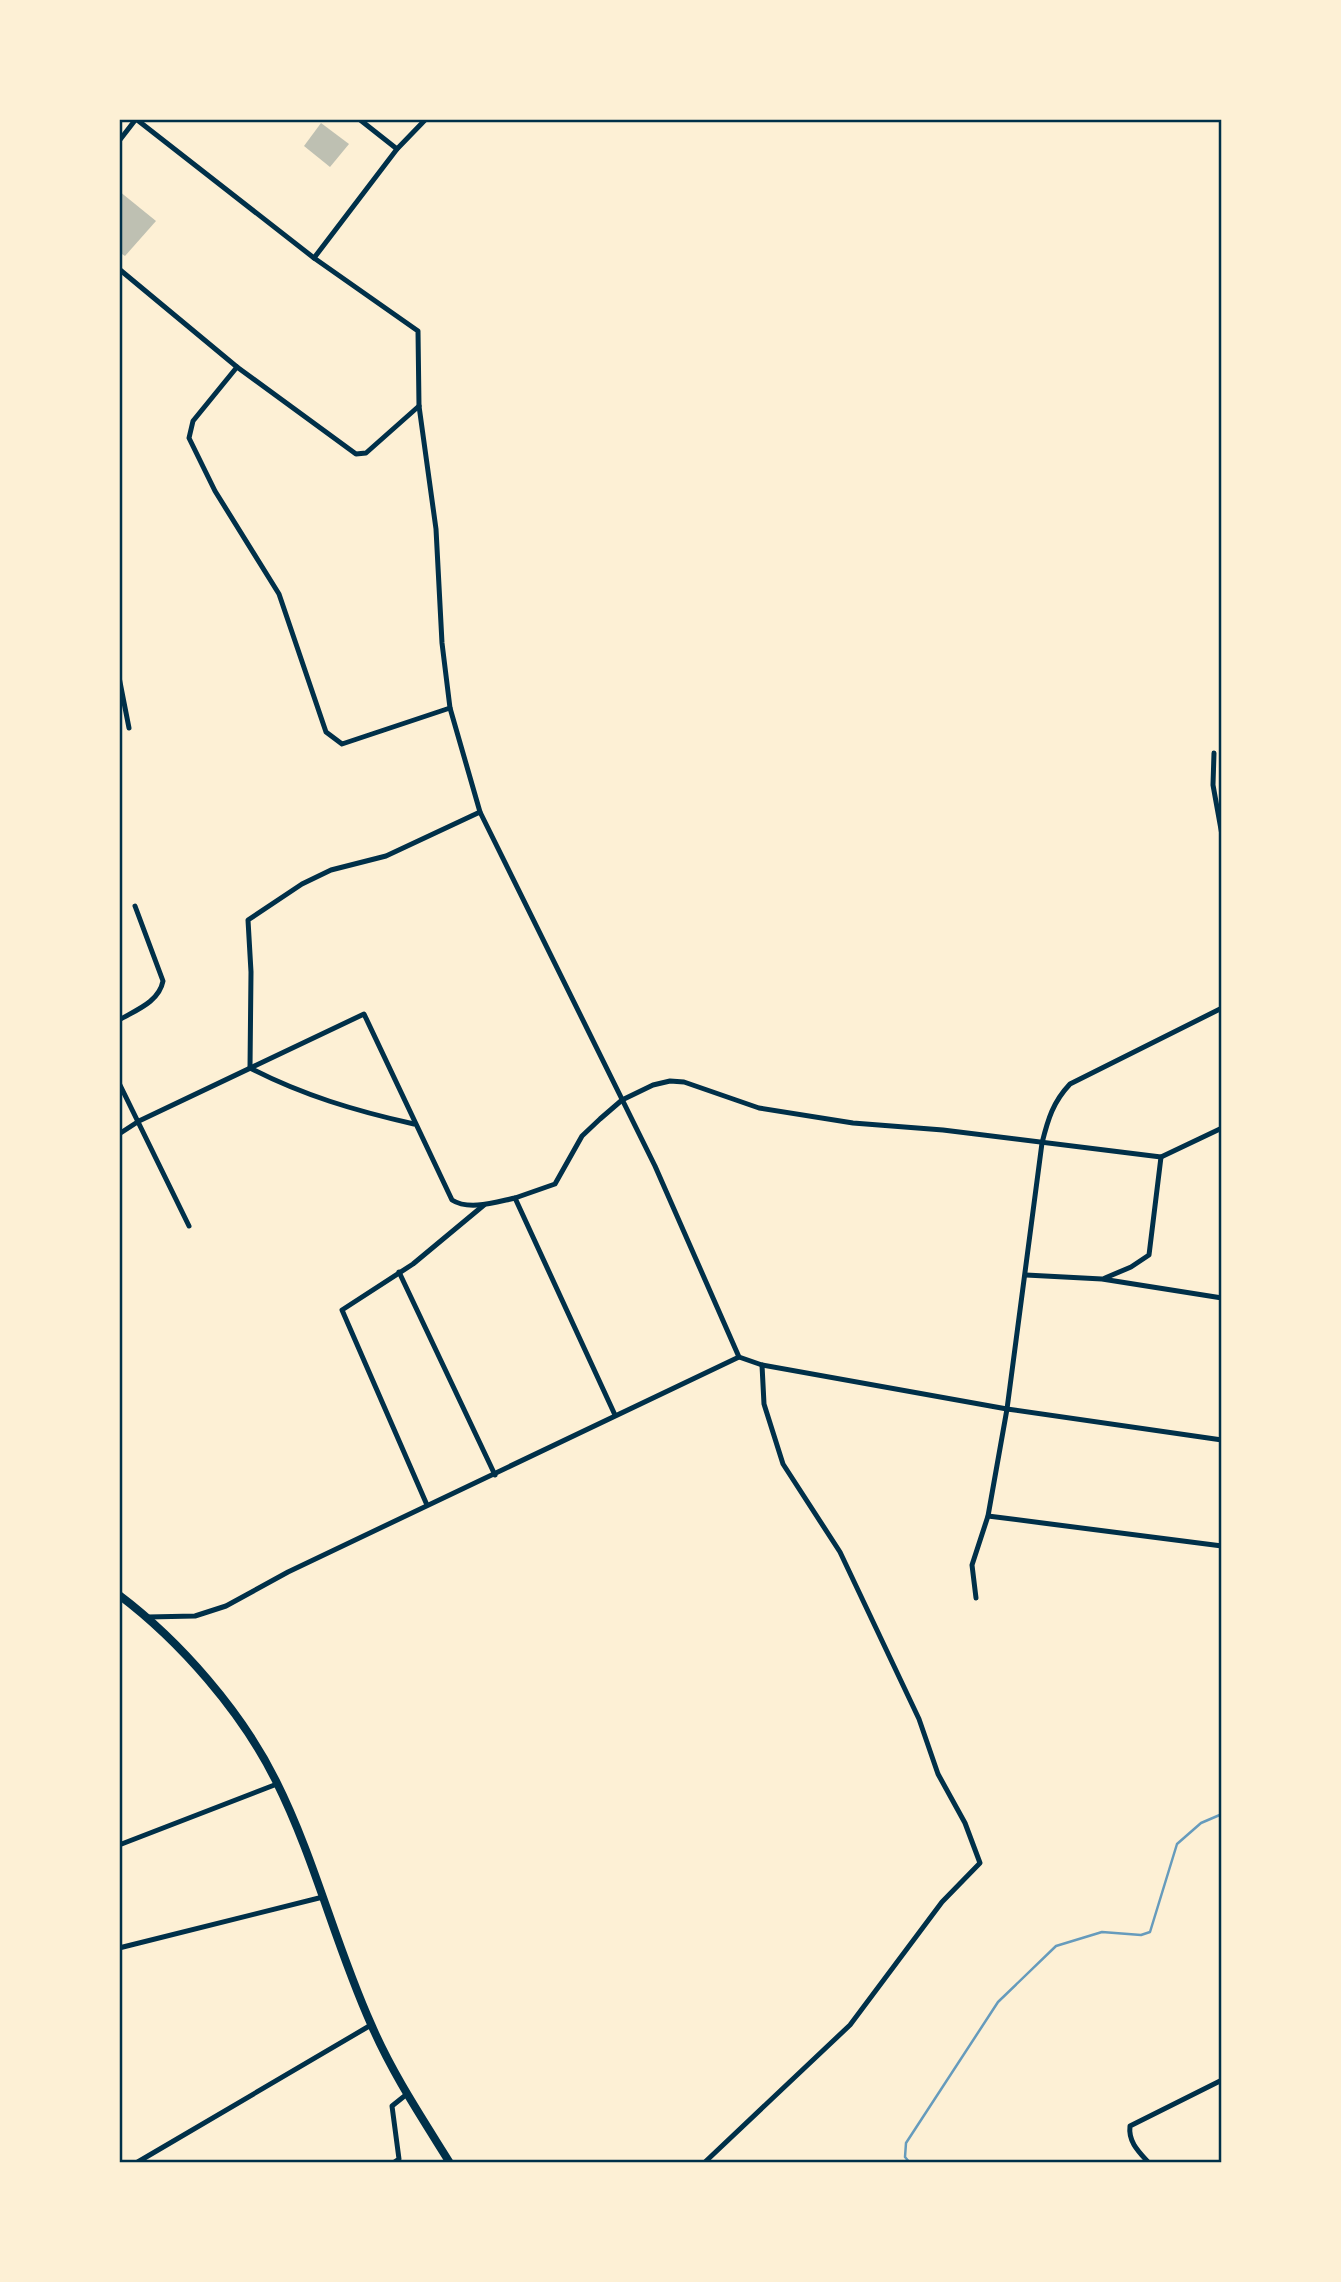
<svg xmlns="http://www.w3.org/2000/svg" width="1341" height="2282" viewBox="0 0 1341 2282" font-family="Manrope,sans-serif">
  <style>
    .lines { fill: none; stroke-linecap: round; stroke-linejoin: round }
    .stream { stroke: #669bbc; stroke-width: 2.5 }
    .building { fill: #bec0b2 }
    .minor { stroke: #003049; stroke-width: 5 }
    .secondary { stroke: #003049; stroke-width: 8 }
    .neatline { fill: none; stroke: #003049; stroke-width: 2.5 }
  </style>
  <rect width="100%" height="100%" fill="#fdf0d5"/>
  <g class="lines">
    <path class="stream" d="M910,2163L905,2157L906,2143L998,2002L1056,1946L1102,1932L1141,1935L1150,1932L1177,1844L1201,1823L1222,1814"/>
  </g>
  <g class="building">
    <path d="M321,123L349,144L330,167L304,146Z"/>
    <path d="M119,191L156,221L125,256L119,252Z"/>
  </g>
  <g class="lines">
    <g class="minor">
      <path d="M136,119L314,258L418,331L419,406L436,529L442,643L450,708L480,812L655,1166L739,1357"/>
      <path d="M359,119L397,149"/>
      <path d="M119,141L136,119"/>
      <path d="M314,258L397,149L426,119"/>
      <path d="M119,269L237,367L356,454L366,453L419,406"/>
      <path d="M237,367L193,421L189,438L215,491L279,594L326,732L342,744L450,708"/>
      <path d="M119,677L129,728"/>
      <path d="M1214,753L1213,785L1222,835"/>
      <path d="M119,1020C136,1010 159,1002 163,981L135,906"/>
      <path d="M119,1083L189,1226"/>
      <path d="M414,1124C356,1111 302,1095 250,1068L251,972L248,920L302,884L331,870L386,856L480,812"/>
      <path d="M119,1134L139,1121L364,1014L452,1200C469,1211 496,1202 515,1198L615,1415"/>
      <path d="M515,1198L555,1184L582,1136L600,1119L622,1100L653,1085L670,1081L684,1082L759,1108L853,1123L943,1130L1161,1157L1222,1128"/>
      <path d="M399,1272L495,1475"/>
      <path d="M1026,1275L1102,1279L1222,1298"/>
      <path d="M1105,1278L1131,1267L1149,1255L1161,1157"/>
      <path d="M427,1505L342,1310L413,1264L484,1205"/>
      <path d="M988,1516L1222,1546"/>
      <path d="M976,1598L972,1565L988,1516L1007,1409L1042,1143C1048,1119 1053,1102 1070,1084L1222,1008"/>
      <path d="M148,1617L195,1616L226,1606L288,1572L739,1357L762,1365L1007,1409L1222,1440"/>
      <path d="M119,1845L277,1784"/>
      <path d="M119,1948L323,1897"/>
      <path d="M136,2163L371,2025"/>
      <path d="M393,2163L399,2159L392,2106L407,2094"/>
      <path d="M704,2163L850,2025L942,1902L980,1863L965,1823L938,1774L919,1719L840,1552L783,1464L764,1404L762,1365"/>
      <path d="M1149,2163C1139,2152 1128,2142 1130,2126L1222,2080"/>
    </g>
    <path class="secondary" d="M119,1595C180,1641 242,1712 276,1781C315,1859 335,1944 371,2024C392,2073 422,2118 450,2163"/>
  </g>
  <rect width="1341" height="2282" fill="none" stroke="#fdf0d5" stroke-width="242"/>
  <rect x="121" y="121" width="1099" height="2040" class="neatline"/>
</svg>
